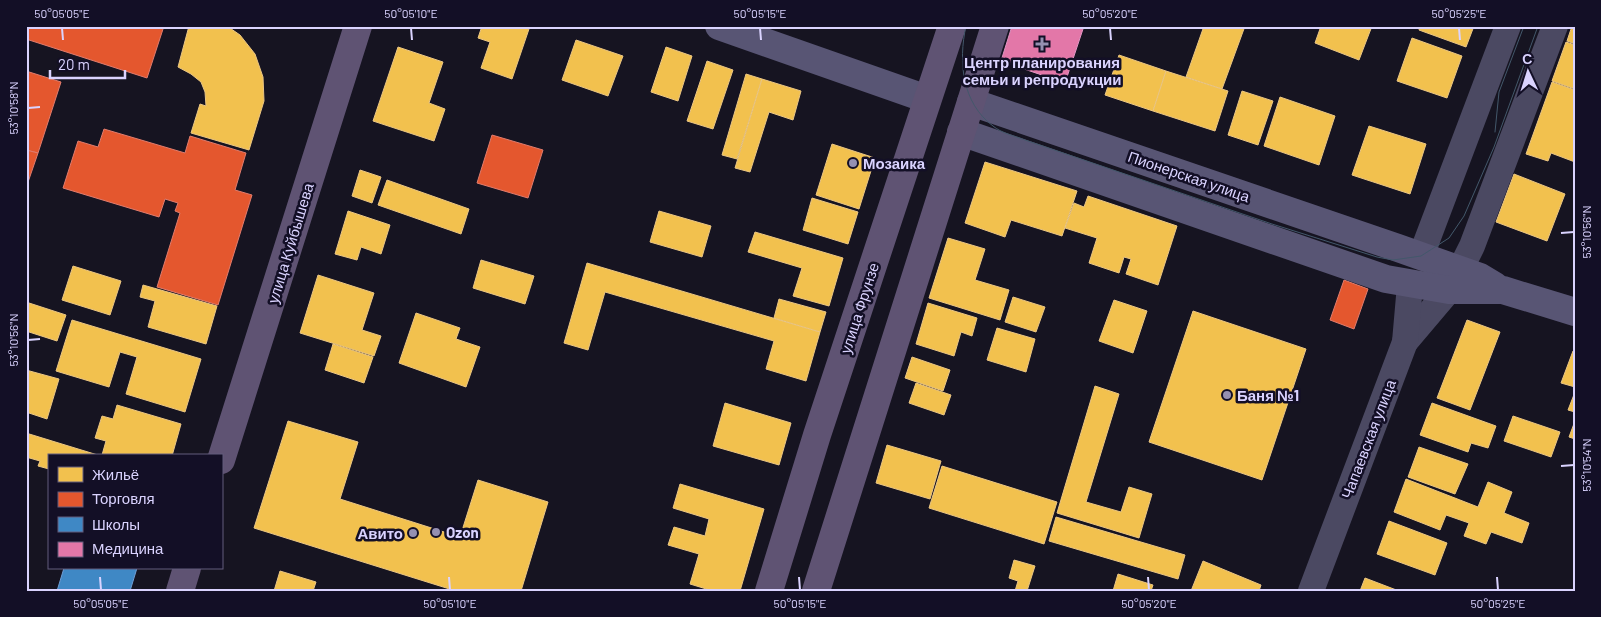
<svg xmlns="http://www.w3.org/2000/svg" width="1601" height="617" viewBox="0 0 1601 617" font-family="Barlow,sans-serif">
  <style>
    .homes { fill: #f2c14e; stroke: #ebc683 }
    .shops { fill: #e4572e; stroke: #e17c6d }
    .schools { fill: #3f88c5; stroke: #6e9ed6 }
    .health { fill: #e377a8; stroke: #e093c2 }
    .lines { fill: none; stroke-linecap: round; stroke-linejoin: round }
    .street { stroke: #4b4962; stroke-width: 26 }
    .secondary { stroke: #585574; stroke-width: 28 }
    .primary { stroke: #5f5373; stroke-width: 28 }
    .tram { stroke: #43586b; stroke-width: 1 }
    .ticks { fill: none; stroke: #dad3ff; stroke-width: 2 }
    .poi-dot { fill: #9590b1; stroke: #130f26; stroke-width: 2 }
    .labels { text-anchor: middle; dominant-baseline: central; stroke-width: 5; stroke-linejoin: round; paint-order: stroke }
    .poi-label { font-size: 15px; font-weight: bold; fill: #dad3ff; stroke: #130f26; text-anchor: start }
    .street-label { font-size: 15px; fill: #dad3ff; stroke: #130f26 }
    .neatline { fill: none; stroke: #dad3ff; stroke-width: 2 }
    .ticks-label { font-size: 12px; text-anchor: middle; fill: #dad3ff }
  </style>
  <rect width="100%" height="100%" fill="#161421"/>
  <g class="homes">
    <path d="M189,26H227L240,35L255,54L263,77L264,101L249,150L191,133L200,104L206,106L205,92L201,82L191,74L178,67Z"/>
    <path d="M482,26H530L512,79L481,68L490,42L478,38Z"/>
    <path d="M1204,26H1245L1222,89L1186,77Z"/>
    <path d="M1321,26H1372L1359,60L1315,43Z"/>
    <path d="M1420,26H1474L1466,47L1419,30Z"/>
    <path d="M1572,26H1575V44L1567,41Z"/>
    <path d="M1412,38L1462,56L1447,98L1397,81Z"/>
    <path d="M576,40L623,56L608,96L562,80Z"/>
    <path d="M1566,42L1575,45V89L1552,81Z"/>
    <path d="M398,47L443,62L429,103L445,109L434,141L373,121Z"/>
    <path d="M666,47L692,56L678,101L651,92Z"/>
    <path d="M1119,55L1166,71L1153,111L1105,95Z"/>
    <path d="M707,61L733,70L713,129L687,121Z"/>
    <path d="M1166,71L1228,91L1215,131L1153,111Z"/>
    <path d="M746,74L762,79L737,159L722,155Z"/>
    <path d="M762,79L801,91L793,120L769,112L750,172L735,168Z"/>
    <path d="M1552,82L1575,90V162L1551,153L1548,161L1526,154Z"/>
    <path d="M1242,91L1273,101L1258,145L1228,135Z"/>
    <path d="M1280,97L1335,116L1319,165L1264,146Z"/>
    <path d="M1369,126L1426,144L1410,194L1352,175Z"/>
    <path d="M832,144L875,158L859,209L816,195Z"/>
    <path d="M985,162L1077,191L1062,236L1011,220L1005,237L965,223Z"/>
    <path d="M360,170L381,177L372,203L352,196Z"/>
    <path d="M1514,174L1565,194L1547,241L1496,222Z"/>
    <path d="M387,180L469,209L461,234L378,205Z"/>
    <path d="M1088,196L1177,226L1158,285L1126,274L1131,259L1124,257L1119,273L1089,263L1097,238L1065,228L1074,203L1084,207Z"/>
    <path d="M812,198L858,212L848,244L803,230Z"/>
    <path d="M348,211L390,225L381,254L361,247L357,260L335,254Z"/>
    <path d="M659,211L711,226L702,257L650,242Z"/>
    <path d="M755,232L843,258L829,306L793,296L802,268L748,252Z"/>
    <path d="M948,238L985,249L975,280L1009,290L1000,320L929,298Z"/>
    <path d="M481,260L534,276L525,304L473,288Z"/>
    <path d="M587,263L820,332L806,381L766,369L774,341L605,292L588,350L564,343Z"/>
    <path d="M73,266L121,281L110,315L62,300Z"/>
    <path d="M318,275L374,293L362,330L381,336L374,356L300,333Z"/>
    <path d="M143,285L217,306L206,344L148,327L155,301L140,297Z"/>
    <path d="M1013,297L1045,307L1036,332L1005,322Z"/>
    <path d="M779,299L826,312L820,332L774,318Z"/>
    <path d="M1114,300L1147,311L1133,353L1099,341Z"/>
    <path d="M26,302L66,315L57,341L26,331Z"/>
    <path d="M928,303L977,318L972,336L961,332L954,356L916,344Z"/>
    <path d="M1193,311L1306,349L1262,480L1149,442Z"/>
    <path d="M416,313L460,328L456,339L480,347L466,387L399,363Z"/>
    <path d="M72,320L201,359L185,412L126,394L137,357L120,352L109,387L56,371Z"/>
    <path d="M1467,320L1500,332L1470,410L1437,398Z"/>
    <path d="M997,328L1035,339L1026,372L987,360Z"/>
    <path d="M333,344L373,357L364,383L325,370Z"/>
    <path d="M1573,351L1575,352V387L1561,383Z"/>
    <path d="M912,357L950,370L943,391L905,378Z"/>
    <path d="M26,370L59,379L47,419L26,412Z"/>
    <path d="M916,383L951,395L944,415L909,403Z"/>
    <path d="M1095,386L1119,394L1086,502L1121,512L1129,487L1152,494L1139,538L1057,513Z"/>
    <path d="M1575,392V412L1568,410Z"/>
    <path d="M725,403L791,423L779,465L713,446Z"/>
    <path d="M1432,403L1496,426L1488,448L1471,443L1468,452L1420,435Z"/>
    <path d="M117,405L181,424L172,456L102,455L106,441L95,438L102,416L113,419Z"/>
    <path d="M1513,416L1560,432L1551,457L1504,441Z"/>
    <path d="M288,421L358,442L340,499L460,537L478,480L548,502L521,591H456L254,528Z"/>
    <path d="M1575,421V439L1569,437Z"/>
    <path d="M26,433L101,456H49V469L38,466L40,461L26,457Z"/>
    <path d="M887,445L941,461L930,499L876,483Z"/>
    <path d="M1419,447L1468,464L1455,494L1408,477Z"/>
    <path d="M942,466L1057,502L1044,544L929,508Z"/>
    <path d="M1406,479L1478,507L1488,482L1512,492L1504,513L1529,523L1522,543L1491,532L1486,544L1464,536L1469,523L1446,515L1440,530L1394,512Z"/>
    <path d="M680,484L764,509L740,591H713L690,584L699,554L668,545L674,527L705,536L709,519L673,508Z"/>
    <path d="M1056,517L1185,555L1178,579L1049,541Z"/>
    <path d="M1389,521L1447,543L1435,575L1377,554Z"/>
    <path d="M1014,560L1035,566L1027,591H1015L1018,581L1009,578Z"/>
    <path d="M1203,561L1261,585L1259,591H1191Z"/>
    <path d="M280,571L316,582L313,591H274Z"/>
    <path d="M1118,574L1153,585L1151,591H1113Z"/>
    <path d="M1365,578L1399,591H1360Z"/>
  </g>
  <g class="shops">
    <path d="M26,26H164L147,78L26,39Z"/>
    <path d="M26,71L61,82L38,153L26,150Z"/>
    <path d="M104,129L185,153L190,136L246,153L235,190L252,195L218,305L157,287L180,213L175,211L178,203L165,199L159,217L63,188L78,141L98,147Z"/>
    <path d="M492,135L543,150L528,198L477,183Z"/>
    <path d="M26,150L38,153L26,188Z"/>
    <path d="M1344,280L1368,289L1354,329L1330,320Z"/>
  </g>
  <path class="schools" d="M64,568H137L130,591H57Z"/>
  <path class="health" d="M1012,26H1084L1065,83L1001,61Z"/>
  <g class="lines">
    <g class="street">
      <path d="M1421,256L1508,26"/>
      <path d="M1460,270L1472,246L1555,26"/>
      <path d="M1405,342L1449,290"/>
      <path d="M1311,591L1405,342L1410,285"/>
    </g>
    <g class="secondary">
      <path d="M719,26L927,99"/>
      <path d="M971,102L1398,248L1480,277L1495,286"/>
      <path d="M961,132L1386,279L1449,290H1503L1575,312"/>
    </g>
    <g class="primary">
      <path d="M221,460L358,26"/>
      <path d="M180,591L187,568"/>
      <path d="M769,591L817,435L952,26"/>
      <path d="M816,591L995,26"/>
    </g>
    <g class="tram">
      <path d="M966,26C958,62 962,103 993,126C1001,133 1015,136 1025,140L1272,224L1377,257L1393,260L1421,256L1449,238L1464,216L1494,147L1538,26"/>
      <path d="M1495,132L1499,92L1524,26"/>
    </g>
  </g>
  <path class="ticks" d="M62,28L63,40M411,28L412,40M760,28L761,40M1110,28L1111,40M1459,28L1460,40M28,108L40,107M1561,233L1574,232M28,340L40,339M1561,466L1574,465M100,577L101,590M449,577L450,590M799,577L800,590M1148,577L1149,590M1497,577L1498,590"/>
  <g class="poi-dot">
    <path d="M1039.5 36.5h5v5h5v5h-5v5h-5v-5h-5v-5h5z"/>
    <circle cx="853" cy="163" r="5"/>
    <circle cx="1227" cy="395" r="5"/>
    <circle cx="436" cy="532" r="5"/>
    <circle cx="413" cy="533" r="5"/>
  </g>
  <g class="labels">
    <g class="poi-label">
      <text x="1042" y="62" text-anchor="middle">Центр планирования<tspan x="1042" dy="17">семьи и репродукции</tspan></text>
      <text x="863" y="163">Мозаика</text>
      <text x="1237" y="395">Баня №1</text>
      <text x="446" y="532">Ozon</text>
      <text x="403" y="533" text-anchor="end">Авито</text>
    </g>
    <g class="street-label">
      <text transform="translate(1189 176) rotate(19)">Пионерская улица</text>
      <text transform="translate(290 243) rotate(-73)">улица Куйбышева</text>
      <text transform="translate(859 308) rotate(-72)">улица Фрунзе</text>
      <text transform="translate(1368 439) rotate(-69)">Чапаевская улица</text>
    </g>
  </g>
  <rect width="1601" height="617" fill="none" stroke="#130f26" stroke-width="55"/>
  <rect x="48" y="454" width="175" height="115" fill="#130f26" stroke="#635d7d"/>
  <rect x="58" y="467" width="25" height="15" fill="#f2c14e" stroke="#635d7d"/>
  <text x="92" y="480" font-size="15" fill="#dad3ff">Жильё</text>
  <rect x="58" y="492" width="25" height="15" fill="#e4572e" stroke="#635d7d"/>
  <text x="92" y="504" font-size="15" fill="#dad3ff">Торговля</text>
  <rect x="58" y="517" width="25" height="15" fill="#3f88c5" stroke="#635d7d"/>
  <text x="92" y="530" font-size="15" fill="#dad3ff">Школы</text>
  <rect x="58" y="542" width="25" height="15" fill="#e377a8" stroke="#635d7d"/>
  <text x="92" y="554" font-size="15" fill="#dad3ff">Медицина</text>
  <g transform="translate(1528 72) rotate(356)" stroke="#130f26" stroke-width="4" paint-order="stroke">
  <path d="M0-4L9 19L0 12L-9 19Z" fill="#dad3ff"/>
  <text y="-8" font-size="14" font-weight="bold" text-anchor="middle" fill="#dad3ff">С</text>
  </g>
  <path d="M50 70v8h75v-8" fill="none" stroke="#dad3ff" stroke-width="2.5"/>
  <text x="58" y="70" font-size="15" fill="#dad3ff" stroke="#130f26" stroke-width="4" paint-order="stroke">20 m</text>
  <rect x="28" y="28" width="1546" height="562" class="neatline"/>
  <g class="ticks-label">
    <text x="62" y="18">50°05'05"E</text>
    <text x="411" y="18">50°05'10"E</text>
    <text x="760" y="18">50°05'15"E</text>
    <text x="1110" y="18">50°05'20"E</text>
    <text x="1459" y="18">50°05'25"E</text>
    <text transform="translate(14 108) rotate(-90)" y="4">53°10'58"N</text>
    <text transform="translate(1587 232) rotate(-90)" y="4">53°10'56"N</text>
    <text transform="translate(14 340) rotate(-90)" y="4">53°10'56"N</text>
    <text transform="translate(1587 465) rotate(-90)" y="4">53°10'54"N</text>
    <text x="101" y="608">50°05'05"E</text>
    <text x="450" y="608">50°05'10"E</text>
    <text x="800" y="608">50°05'15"E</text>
    <text x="1149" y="608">50°05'20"E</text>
    <text x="1498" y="608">50°05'25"E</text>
  </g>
</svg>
